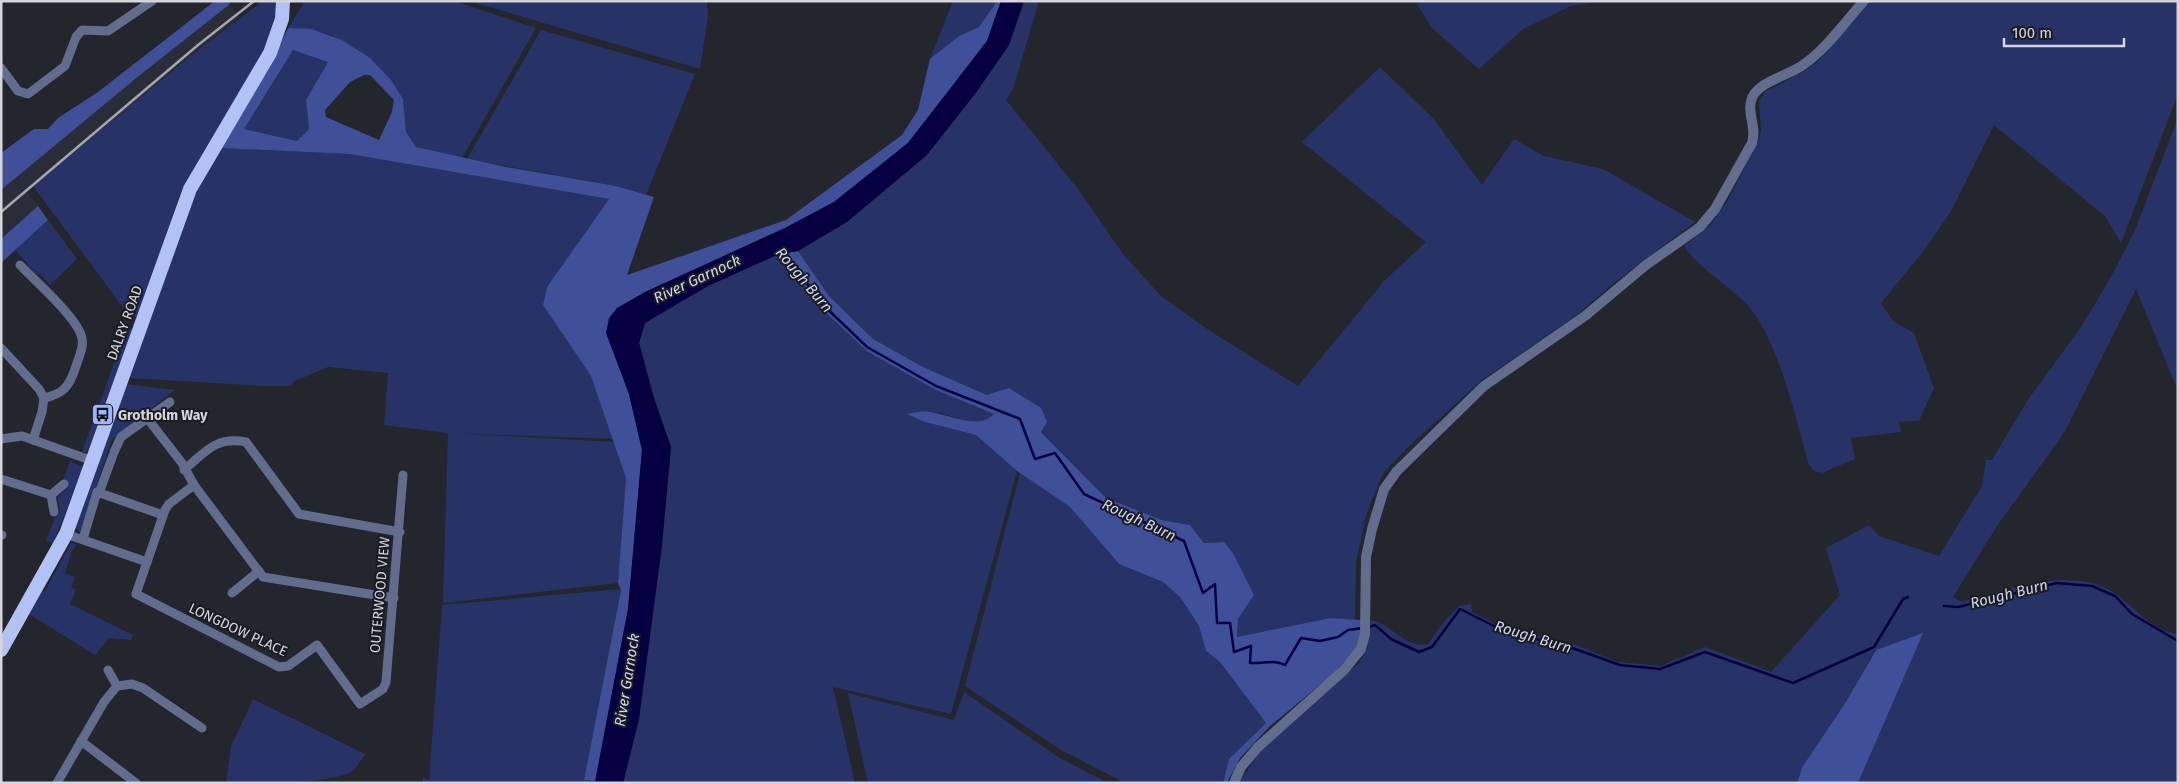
<svg xmlns="http://www.w3.org/2000/svg" width="2179" height="784" viewBox="0 0 2179 784" font-family="'Fira Sans',sans-serif">
  <style>
    .built { fill: #292d3a }
    .green { fill: #273367 }
    .forest { fill: #3f5099; fill-rule: evenodd }
    .water { fill: #060042 }
    .lines { fill: none; stroke-linecap: round; stroke-linejoin: round }
    .stream { stroke: #060042; stroke-width: 2.5 }
    .minor { stroke: #626c8d; stroke-width: 9 }
    .tertiary { stroke: #626c8d; stroke-width: 10 }
    .trunk { stroke: #b2c2f4; stroke-width: 14 }
    .rail { stroke: #a4a6ab; stroke-width: 2.5 }
    .labels { text-anchor: middle; dominant-baseline: central; stroke-width: 4; stroke-linejoin: round; paint-order: stroke }
    .street-label { font-size: 14px; fill: #d4d6db; stroke: #1a1c24 }
    .poi-label { font-size: 14px; font-weight: bold; fill: #d4d6db; stroke: #1a1c24; text-anchor: start }
    .water-label { font-size: 15px; font-style: italic; fill: #cfd6eb; stroke: #1a1c24 }
  </style>
  <rect width="100%" height="100%" fill="#23262d"/>
  <path class="built" d="M230,4L241,17L27,191L38,206L1,239V190L139,75Z"/>
  <g class="green">
    <path d="M263,1H275L276,22L268,44L181,191L139,316L131,318L33,186L201,48Z"/>
    <path d="M305,1H454L536,28L462,158L416,147L406,132L403,99L349,45C331,32 309,29 288,28Z"/>
    <path d="M469,1H707L708,16L700,69Z"/>
    <path d="M953,1H997L979,27L959,36L930,59Z"/>
    <path d="M1024,1H1039L1013,89L1006,100L1078,189L1123,254L1161,296L1207,329L1298,386L1385,280L1426,242L1302,142L1380,67L1433,118L1482,185L1514,139L1544,156L1603,169L1695,222L1615,282L1578,314L1482,380L1409,446L1383,473L1366,515L1356,563L1355,620L1330,618L1237,637L1238,619L1254,595L1233,553L1224,542L1204,543L1190,525L1162,520L1106,498L1041,431L987,395L923,367L873,339L829,296L798,251L847,222L975,94L1009,45Z"/>
    <path d="M1415,1H1603L1571,6L1523,29L1479,69L1432,28Z"/>
    <path d="M1871,1H2178V94L2121,243L2105,216L1994,125L1951,211L1923,252L1881,303L1893,321L1914,333L1934,388L1919,421L1899,422L1901,432L1851,438L1855,459L1822,473L1814,471L1809,465C1795,417 1780,346 1750,308C1737,291 1687,260 1685,245L1710,225L1728,200L1758,142L1761,130L1759,101L1765,92L1803,72L1818,61Z"/>
    <path d="M541,30L695,74L646,195L616,186L467,159Z"/>
    <path d="M293,50L328,62L306,100L309,129L297,141L244,129Z"/>
    <path d="M2178,118V391L2136,289L2064,433L1997,526L1953,597L1962,602C2011,590 2076,562 2120,597C2137,611 2155,631 2178,634V783H1858L1922,634L1875,650L1844,705L1804,766L1797,783H1239L1265,744L1359,663L1367,649L1371,620C1393,624 1404,649 1428,644L1443,623L1459,606L1471,604L1472,612L1502,627L1576,645L1618,662L1661,666L1705,647L1771,672L1840,595L1826,548L1869,525L1879,536L1939,556L1982,486L1986,460H1992L2027,401L2081,327L2111,277L2135,230Z"/>
    <path d="M221,148L350,154L609,199L547,287L543,305L591,376L614,439L450,433L615,442L626,478L618,583L443,603L448,433L384,425L388,373L328,367L293,382L291,386H263L130,378L194,193Z"/>
    <path d="M48,220L77,259L50,285L41,274H36L15,250Z"/>
    <path d="M779,254L793,268L817,304L936,390L994,414C977,432 949,412 928,411C922,411 915,413 908,414L925,422L976,435L1017,471L951,714L833,687L855,783H623L639,719L661,549L671,447L654,398L639,343L645,323L653,317L708,286Z"/>
    <path d="M128,325L132,330L89,449L86,452H82Z"/>
    <path d="M126,384L175,390L112,439L81,531L77,530L76,527Z"/>
    <path d="M70,461L83,467L53,544L46,540L56,516L60,513L58,497L68,487V483L63,480Z"/>
    <path d="M1020,473L1070,507L1119,564L1163,582L1180,597L1199,626L1206,651L1220,662L1266,723L1229,759L1223,783H1125L1061,750L965,686Z"/>
    <path d="M71,543L77,545L72,551L65,573L75,577L71,587L76,590L70,604L133,635L131,640L109,638L95,655L29,614L43,591H45Z"/>
    <path d="M621,589L584,780L595,783H423V777L429,780L442,605Z"/>
    <path d="M964,692L1058,757L1108,783H868L848,693L954,720Z"/>
    <path d="M253,699L365,754C361,761 357,767 351,772C331,784 255,783 226,783L231,747Z"/>
  </g>
  <g class="forest">
    <path d="M215,1H228L230,4L140,75L1,190V153L34,129H48L58,118L98,92Z"/>
    <path d="M997,1H1001L987,41L908,143L834,202L785,228L645,292L607,333L629,394L642,450L628,609L595,781L584,780L621,590L618,583L626,478L591,376L543,305L547,287L609,199L350,154L221,148L270,67L288,28L311,29L342,40L370,58L391,80L403,99L406,132L416,147L506,167L616,186L654,197L627,275L786,220L902,135L918,110L930,59L959,36L979,27ZM293,50L328,62L306,100L309,129L297,141L244,129ZM364,75H370L394,100L392,112L379,140L326,117L325,110L350,82Z"/>
    <path d="M38,206L48,220L1,263V239Z"/>
    <path d="M798,251L829,296L873,339L923,367L987,395L1009,388L1041,408L1047,422L1041,432L1106,498L1162,520L1190,525L1204,543L1224,542L1233,553L1254,595L1238,619L1237,637L1330,618L1361,620L1360,644L1333,674L1270,726L1240,758L1227,783H1223L1229,759L1266,723L1220,662L1206,651L1199,626L1180,597L1163,582L1119,564L1070,507L1017,471L976,435L925,422L907,414C915,413 923,410 931,412C949,415 979,430 994,414L936,390L867,351L817,304L793,268L779,254Z"/>
    <path d="M1923,633L1858,783H1797L1803,766L1844,705L1876,650Z"/>
  </g>
  <path class="water" d="M1001,1H1024L1009,45L975,94L927,155L847,222L798,251L779,254L708,286L645,323L639,343L654,398L671,447L662,546L639,719L623,783H595L628,609L642,450L629,394L606,333L609,318L617,308L645,292L785,228L834,202L908,143L987,41Z"/>
  <g class="lines">
    <g class="stream">
      <path d="M781,252L795,265L819,301L867,347L936,386L1020,419L1035,459L1055,453L1084,494L1184,541L1203,593L1215,584L1217,623H1230L1234,652L1251,646L1250,663C1263,664 1273,659 1285,665L1301,638L1320,641L1338,637L1348,630L1363,628"/>
      <path d="M1944,606L1958,607L2057,583L2092,586L2115,596L2132,614L2178,641"/>
      <path d="M1369,627L1375,625L1391,639L1419,652L1432,647L1460,609L1502,630L1575,649L1620,665L1660,669L1705,652L1793,683L1874,647L1903,599L1908,597"/>
    </g>
    <g class="minor">
      <path d="M1,68L18,91L28,94L65,66L76,37L82,30L108,31L152,1"/>
      <path d="M20,265C35,281 80,320 82,339C84,348 78,359 75,369C69,387 63,394 44,398L42,412L33,440"/>
      <path d="M1,348L39,389L44,398"/>
      <path d="M1,439L22,436L93,461"/>
      <path d="M114,452L121,437L170,402"/>
      <path d="M184,470C205,452 216,436 246,442L299,514L400,532"/>
      <path d="M1,479L51,495"/>
      <path d="M194,485L263,577L394,598"/>
      <path d="M99,493L113,455"/>
      <path d="M54,512L51,495L64,484"/>
      <path d="M66,534L147,562L165,510L169,504L194,485L182,463L147,418"/>
      <path d="M1,535H2"/>
      <path d="M83,539L97,492L163,515"/>
      <path d="M147,562L136,594L279,667L288,666L317,645L360,704L383,689L386,682L403,475"/>
      <path d="M232,593L259,571"/>
      <path d="M108,670L117,686"/>
      <path d="M81,741L136,783"/>
      <path d="M57,783L104,702L117,686L132,684L143,688L202,728"/>
    </g>
    <path class="tertiary" d="M1234,783L1241,767L1258,747L1344,670L1361,649L1365,634L1366,557L1372,529L1384,489L1397,471L1484,386L1585,316L1646,265L1700,227L1715,209L1752,143C1757,125 1747,115 1751,101C1755,83 1786,76 1800,67C1825,51 1844,23 1864,1"/>
    <path class="trunk" d="M1,650L66,534L190,189L270,53L282,19L283,1"/>
    <path class="rail" d="M1,212L198,45L254,1"/>
  </g>
  <defs>
    <symbol id="bus-square" viewBox="-11 -11 22 22"><rect x="-9" y="-9" width="18" height="18" rx="4" fill="#9eb4fd" stroke="#1a1c24"/><path d="M-5-6H5V4H4V6H2V4H-2V6H-4V4H-5ZM-3.5-4V0h7V-4ZM-3.5 1.2v1.5H-2V1.2ZM2 1.2v1.5H3.5V1.2Z" fill="#111"/></symbol>
  </defs>
  <g fill-rule="evenodd">
    <use href="#bus-square" x="90" y="402" width="25" height="25"/>
  </g>
  <g class="labels">
    <g class="street-label">
      <text transform="translate(125 323) rotate(-70)">DALRY ROAD</text>
      <text transform="translate(380 595) rotate(-85)">OUTERWOOD VIEW</text>
      <text transform="translate(238 630) rotate(25)">LONGDOW PLACE</text>
    </g>
    <g class="poi-label">
      <text x="118" y="415">Grotholm Way</text>
    </g>
    <g class="water-label">
      <text transform="translate(697 279) rotate(-25)">River Garnock</text>
      <text transform="translate(804 280) rotate(50)">Rough Burn</text>
      <text transform="translate(1139 520) rotate(25)">Rough Burn</text>
      <text transform="translate(2009 594) rotate(-14)">Rough Burn</text>
      <text transform="translate(1533 637) rotate(17)">Rough Burn</text>
      <text transform="translate(627 680) rotate(-81)">River Garnock</text>
    </g>
  </g>
  <rect width="2179" height="784" fill="none" stroke="#d4d6db" stroke-width="5"/>
  <path d="M2004 38v8h120v-8" fill="none" stroke="#d4d6db" stroke-width="2.5"/>
  <text x="2012" y="38" font-size="15" fill="#d4d6db" stroke="#1a1c24" stroke-width="4" paint-order="stroke">100 m</text>
</svg>
